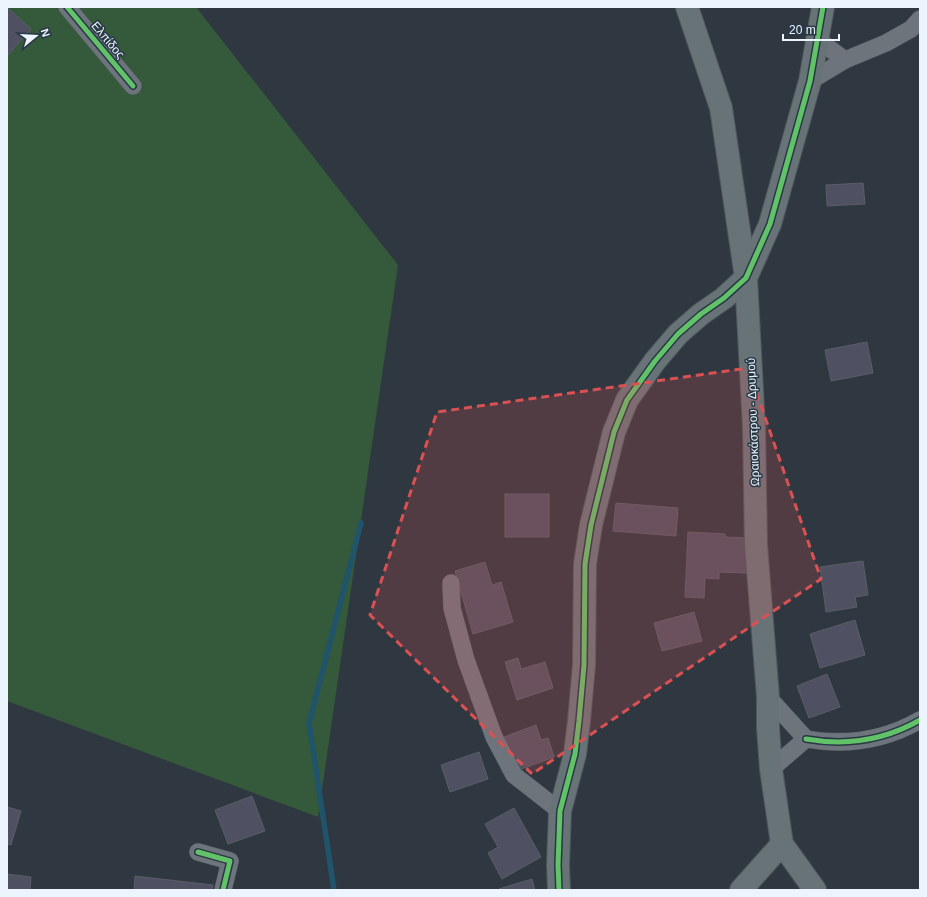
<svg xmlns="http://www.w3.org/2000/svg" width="927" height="897" viewBox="0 0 927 897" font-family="Arial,sans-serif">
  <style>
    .green { fill: #35593b }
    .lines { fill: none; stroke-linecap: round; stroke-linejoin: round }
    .stream { stroke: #1f546b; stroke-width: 5.5 }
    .building { fill: #4f5061; stroke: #5a5e65 }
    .street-casing { stroke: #4f575d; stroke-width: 18 }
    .secondary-casing { stroke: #4f575d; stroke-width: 24 }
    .street { stroke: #6d747b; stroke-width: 17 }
    .secondary { stroke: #677377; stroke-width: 22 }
    .cycleway-casing { stroke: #293846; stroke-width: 8 }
    .cycleway { stroke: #61c268; stroke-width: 5 }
    .marked { fill: #da5153; fill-opacity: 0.2; stroke: #da5153; stroke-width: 3; stroke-dasharray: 8 5; stroke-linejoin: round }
    .labels { text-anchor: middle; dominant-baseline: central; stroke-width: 3; stroke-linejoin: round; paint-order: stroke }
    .street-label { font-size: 12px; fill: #ecf5fe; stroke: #293846 }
  </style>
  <rect width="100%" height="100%" fill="#2f3840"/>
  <path class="green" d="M7,7H196L398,265L318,817L7,701Z"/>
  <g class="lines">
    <path class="stream" d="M334,890L309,723L361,523"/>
  </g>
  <g class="building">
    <path d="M7,7L31,29L8,55L7,54Z"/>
    <path d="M863,183L865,204L827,206L826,185Z"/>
    <path d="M867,342L873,373L831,381L825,350Z"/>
    <rect x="505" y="494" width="44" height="43"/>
    <path d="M616,503L678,508L676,536L613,531Z"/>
    <path d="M688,532L725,534V537L748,538L747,573L719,572V579L705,578L704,598L685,597Z"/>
    <path d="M863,561L868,595L855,597L857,607L826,612L820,567Z"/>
    <path d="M485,562L492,585L501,582L513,622L473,634L455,571Z"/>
    <path d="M694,612L702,641L662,651L654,623Z"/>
    <path d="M855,620L865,655L820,668L810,634Z"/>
    <path d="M518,658L521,669L545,662L553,688L517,700L505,662Z"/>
    <path d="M827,674L840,707L809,718L797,686Z"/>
    <path d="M536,725L541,740L548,738L554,757L516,771L504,737Z"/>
    <path d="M479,752L488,779L450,792L441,765Z"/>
    <path d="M252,796L265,831L228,844L215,810Z"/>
    <path d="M7,807L21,811L11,845L7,844Z"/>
    <path d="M514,808L541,857L502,879L488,853L498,847L485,824Z"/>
    <path d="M7,874L31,877L30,890H7Z"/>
    <path d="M135,876L213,885L212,890H134Z"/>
    <path d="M532,879L535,890H500L499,889Z"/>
  </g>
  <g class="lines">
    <defs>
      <g id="street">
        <path d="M67,7L133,86"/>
        <path d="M818,40L845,60"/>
        <path d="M810,81L845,60L886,43L911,29L920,19"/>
        <path d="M451,583L452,608L466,660L494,737L514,775L560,811"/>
        <path d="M768,697L806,739L771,769"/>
        <path d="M806,739C846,746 885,740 920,720"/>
        <path d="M198,852L230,861L223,890"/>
      </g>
      <g id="secondary">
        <path d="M687,7L721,108L746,278L754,427L756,545L768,697V728L771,769L782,844L815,890"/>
        <path d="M559,890L558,865L560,811L575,754L579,721L584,665L585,564L591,525L614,432L627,400L655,361L678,334L701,314L724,298L746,278L770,224L810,81L823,7"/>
        <path d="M741,890L782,844"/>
      </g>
    </defs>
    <use href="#street" class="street-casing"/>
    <use href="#secondary" class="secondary-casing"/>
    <use href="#street" class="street"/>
    <use href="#secondary" class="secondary"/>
    <defs>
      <g id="cycleway">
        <path d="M67,7L133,86"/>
        <path d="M806,739C846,746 885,740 920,720"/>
        <path d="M198,852L230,861L223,890"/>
        <path d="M559,890L558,865L560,811L575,754L579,721L584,665L585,564L591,525L614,432L627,400L655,361L678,334L701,314L724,298L746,278L770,224L810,81L823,7"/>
      </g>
    </defs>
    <use href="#cycleway" class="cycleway-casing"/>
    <use href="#cycleway" class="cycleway"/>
  </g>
  <path class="marked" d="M748,368L821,579L532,774L370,615L437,412Z"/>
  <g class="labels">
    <g class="street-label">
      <text transform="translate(108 40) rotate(50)">Ελπίδος</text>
      <text transform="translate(753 422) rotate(-92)">Ωραιοκάστρου - Δρυμού</text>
    </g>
  </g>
  <rect width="927" height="897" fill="none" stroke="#ecf5fe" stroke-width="16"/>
  <g transform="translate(36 36) rotate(72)" stroke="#293846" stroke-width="3" paint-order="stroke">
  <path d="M0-3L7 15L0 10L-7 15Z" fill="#ecf5fe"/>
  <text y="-6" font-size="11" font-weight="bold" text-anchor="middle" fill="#ecf5fe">N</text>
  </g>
  <path d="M783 34v6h56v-6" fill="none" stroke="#ecf5fe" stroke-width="2"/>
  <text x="789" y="34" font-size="12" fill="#ecf5fe" stroke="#293846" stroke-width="3" paint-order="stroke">20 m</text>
</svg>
